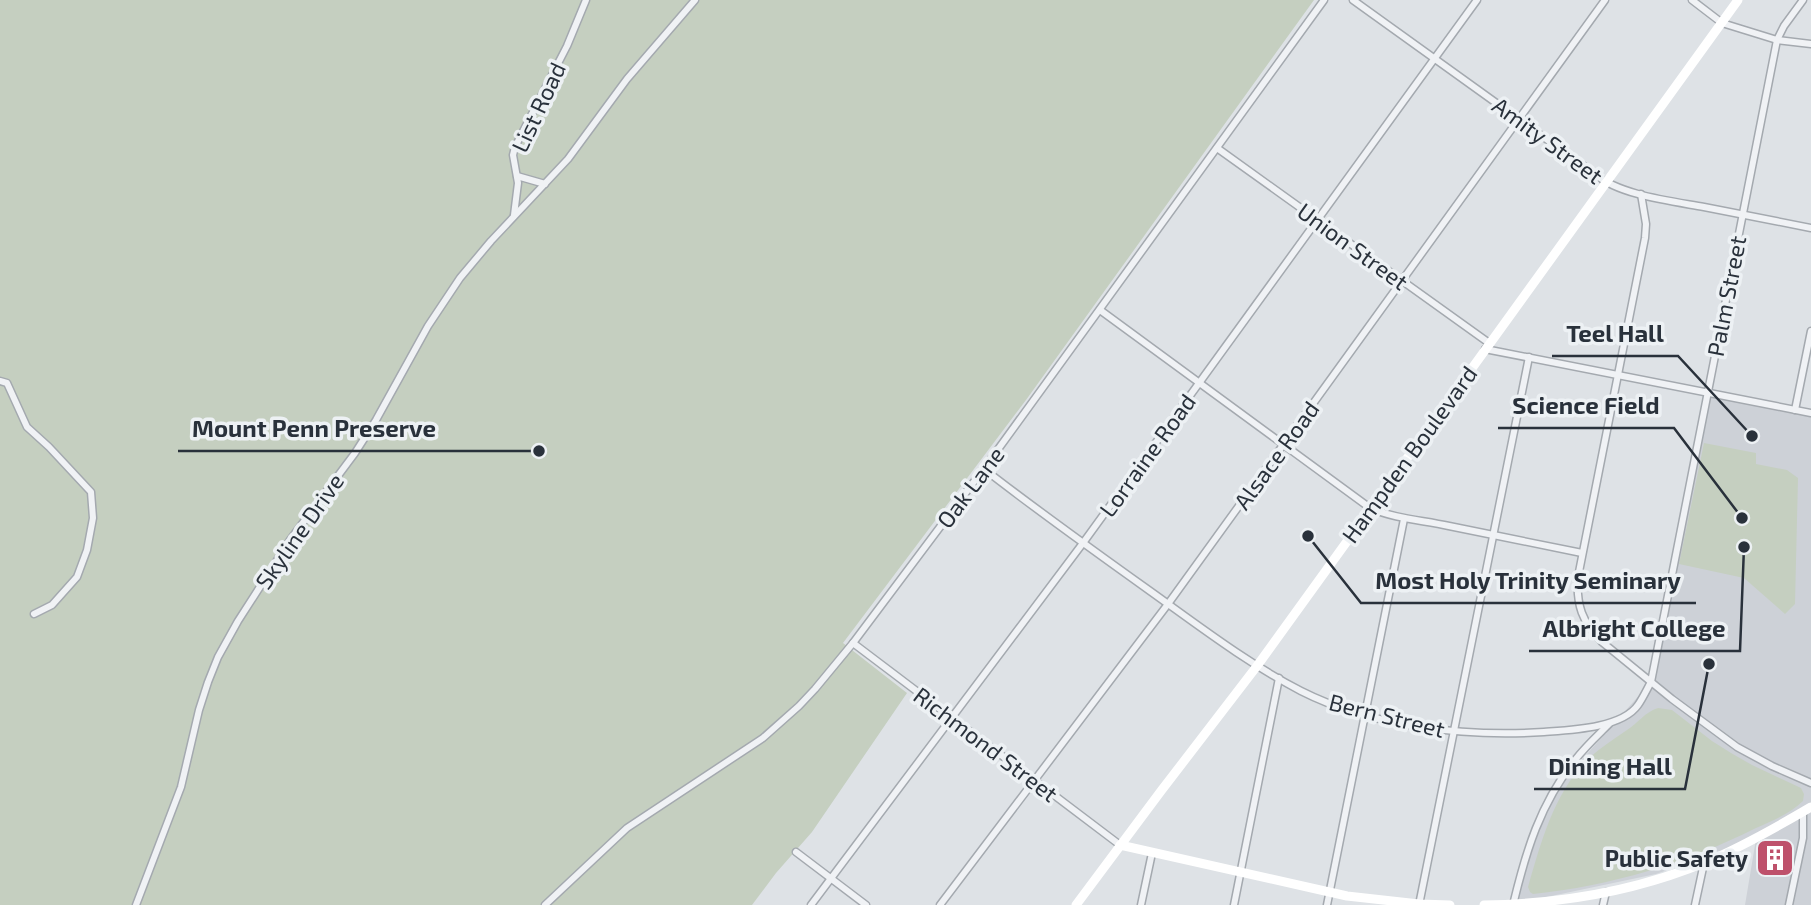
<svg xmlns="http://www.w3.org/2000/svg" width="1811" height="905" viewBox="0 0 1811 905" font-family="'Exo 2',sans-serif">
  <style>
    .built { fill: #cdd1d7 }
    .green { fill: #c5cfc0 }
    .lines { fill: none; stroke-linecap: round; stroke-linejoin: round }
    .street-casing { stroke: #a4a9af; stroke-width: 9 }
    .street { stroke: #f0f2f5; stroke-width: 6 }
    .secondary { stroke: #fff; stroke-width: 9 }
    .labels { text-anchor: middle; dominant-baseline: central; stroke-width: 7; stroke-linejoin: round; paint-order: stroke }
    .street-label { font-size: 23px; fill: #29313b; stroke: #edf1f4 }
    .poi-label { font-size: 23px; font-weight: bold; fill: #29313b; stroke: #edf1f4; text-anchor: end }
    .leader { fill: none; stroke: #29313b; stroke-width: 2.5 }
    .callout-dot { fill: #29313b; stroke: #edf1f4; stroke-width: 2.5 }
    .callout-label { font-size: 24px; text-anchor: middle; font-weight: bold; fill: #29313b; stroke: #edf1f4; stroke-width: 7; stroke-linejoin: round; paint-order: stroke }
  </style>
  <rect width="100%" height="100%" fill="#dee2e6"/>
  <path class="built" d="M1707,392L1811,413V905H1745L1756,839L1656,874L1513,904L1554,791L1651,682Z"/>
  <g class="green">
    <path d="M0,0H1314L1026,400L843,643L907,693L812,832L776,873L752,905H0Z"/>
    <path d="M1704,443L1756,453V464L1787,470L1798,478L1795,604L1785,614L1744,578L1679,564Z"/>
    <path d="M1658,708L1672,710L1712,741L1731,753L1752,765L1801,788L1804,794L1803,801C1791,813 1772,821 1756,828C1686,863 1611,886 1533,894L1530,892L1528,887C1541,842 1554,793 1588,759C1600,748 1614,739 1627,730C1638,723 1645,712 1658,708Z"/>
  </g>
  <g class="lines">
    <defs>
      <g id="street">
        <path d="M1353,0L1595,174C1619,195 1671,201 1704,207C1739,214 1775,221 1811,228"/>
        <path d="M1692,0L1722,23L1777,40L1811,44"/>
        <path d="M1217,148L1489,343"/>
        <path d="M517,176L545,184"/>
        <path d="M1641,194L1646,224L1645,238L1578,577C1576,605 1582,622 1602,642L1672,699L1737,747L1772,766L1811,783"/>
        <path d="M514,215L518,183L513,155L515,147L567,46L586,0"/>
        <path d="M1100,310L1370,508C1396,519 1422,520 1449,526C1494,535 1538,544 1582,553"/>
        <path d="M1485,349L1811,413"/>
        <path d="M0,381L7,383L27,427L49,447L91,492L93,518L87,550L77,577L52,605L34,614"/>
        <path d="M1795,410L1811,331"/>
        <path d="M984,469C1038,511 1094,551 1150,591C1199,626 1247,663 1301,691C1372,727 1465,737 1544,732C1571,730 1622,728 1638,705C1643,698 1647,689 1651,682L1777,40L1784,26L1803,0"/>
        <path d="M853,643L1120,845"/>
        <path d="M796,852L866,905"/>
        <path d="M136,905L181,787L199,710L208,682L218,657L238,621L290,540L355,453L376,420L428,326L460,278L491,241L568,159L627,79L695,0"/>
        <path d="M545,905L627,828L763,738L799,706L815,689L853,643L991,459L1324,0"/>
        <path d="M811,905L1083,543L1477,0"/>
        <path d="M940,905L1168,604L1605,0"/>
        <path d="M1141,905L1152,853"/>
        <path d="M1234,905L1279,678"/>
        <path d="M1327,905L1404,519"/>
        <path d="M1419,905L1529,357"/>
        <path d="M1513,905C1526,851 1540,804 1575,760C1585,747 1598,735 1609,724"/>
        <path d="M1603,905L1606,892"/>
        <path d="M1695,905L1704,863"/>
        <path d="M1789,905L1803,838V812"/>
      </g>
    </defs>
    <use href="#street" class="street-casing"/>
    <use href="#street" class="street"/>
    <g class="secondary">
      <path d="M1120,845L1347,896L1419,904L1450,905"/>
      <path d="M1076,905L1161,791L1257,666L1738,0"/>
      <path d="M1484,905C1558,904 1636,891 1706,862C1742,847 1777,827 1811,807"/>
    </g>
  </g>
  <defs>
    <symbol id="building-square" viewBox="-11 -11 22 22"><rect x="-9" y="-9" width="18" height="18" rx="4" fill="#be516b" stroke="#edf1f4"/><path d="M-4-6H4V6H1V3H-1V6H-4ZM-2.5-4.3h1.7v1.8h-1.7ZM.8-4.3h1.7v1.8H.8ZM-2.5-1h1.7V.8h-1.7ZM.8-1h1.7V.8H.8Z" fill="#fff"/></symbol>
  </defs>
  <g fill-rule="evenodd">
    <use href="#building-square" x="1753" y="836" width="44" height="44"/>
  </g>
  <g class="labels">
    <g class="street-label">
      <text transform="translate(538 107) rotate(-65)">List Road</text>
      <text transform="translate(1548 140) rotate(36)">Amity Street</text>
      <text transform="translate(1353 246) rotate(36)">Union Street</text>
      <text transform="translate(1726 296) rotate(-79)">Palm Street</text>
      <text transform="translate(1409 454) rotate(-54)">Hampden Boulevard</text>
      <text transform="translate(1147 455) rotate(-54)">Lorraine Road</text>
      <text transform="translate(1276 455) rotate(-54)">Alsace Road</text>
      <text transform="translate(970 487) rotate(-53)">Oak Lane</text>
      <text transform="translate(299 531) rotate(-55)">Skyline Drive</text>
      <text transform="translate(1387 715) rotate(14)">Bern Street</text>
      <text transform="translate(986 744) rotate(37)">Richmond Street</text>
    </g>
    <g class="poi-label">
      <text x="1748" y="858">Public Safety</text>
    </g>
  </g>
  <path class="leader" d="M1752 436L1678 356H1552M1742 518L1674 428H1498M539 451L450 451H178M1308 536L1361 603H1696M1744 547L1740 651H1529M1709 664L1685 789H1534"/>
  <g class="callout-dot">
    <circle cx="1752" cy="436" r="7"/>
    <circle cx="1742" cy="518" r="7"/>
    <circle cx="539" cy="451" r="7"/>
    <circle cx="1308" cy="536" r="7"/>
    <circle cx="1744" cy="547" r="7"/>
    <circle cx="1709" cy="664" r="7"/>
  </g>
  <g class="callout-label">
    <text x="1615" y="342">Teel Hall</text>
    <text x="1586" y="414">Science Field</text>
    <text x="314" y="437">Mount Penn Preserve</text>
    <text x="1528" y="589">Most Holy Trinity Seminary</text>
    <text x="1634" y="637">Albright College</text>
    <text x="1610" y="775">Dining Hall</text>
  </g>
</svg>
